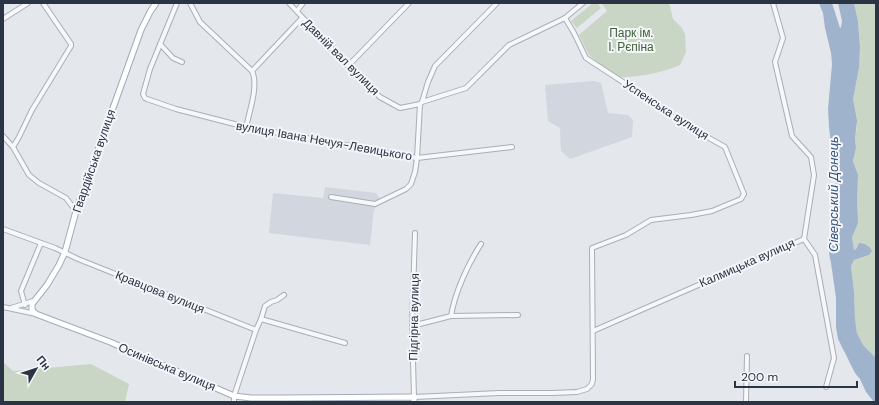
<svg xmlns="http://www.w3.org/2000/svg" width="879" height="405" viewBox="0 0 879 405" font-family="'DM Sans',sans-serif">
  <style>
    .built { fill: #d2d6de }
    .green { fill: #c9d6c5 }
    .water { fill: #9fb4cc }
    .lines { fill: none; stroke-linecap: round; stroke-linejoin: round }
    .minor-casing { stroke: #a9aeb7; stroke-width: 6 }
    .major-casing { stroke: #a3abb8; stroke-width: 7 }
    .minor { stroke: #f7f8fa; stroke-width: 4 }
    .major { stroke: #fff; stroke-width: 5 }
    .labels { text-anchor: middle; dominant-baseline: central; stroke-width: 4; stroke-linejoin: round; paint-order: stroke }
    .park-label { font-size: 12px; fill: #3f6138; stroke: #f4f6f9 }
    .street-label { font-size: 12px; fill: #2b3445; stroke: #f4f6f9 }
    .water-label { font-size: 13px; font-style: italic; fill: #34527a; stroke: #f4f6f9 }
  </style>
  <rect width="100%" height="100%" fill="#e4e7ec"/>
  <g class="built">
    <path d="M594,81L601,83L608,113L628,115L633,120L632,137L570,159L561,151L560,128L548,121L545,85Z"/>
    <path d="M325,187L376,193L382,203L374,209L370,245L269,233L273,193L323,198Z"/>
  </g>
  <g class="green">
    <path d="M593,3H597L601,8L577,28L571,21Z"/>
    <path d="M601,3H668L670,6L673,19L682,28L685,34L686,52L680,65C660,74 639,76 617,78L589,55L579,35L607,11Z"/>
    <path d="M854,3H876V358L863,345L857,333L855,319L854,292L851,266L854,260L869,255L857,246L856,249L854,250L852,237L857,223V203L858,175L853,161L856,148L855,139L857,127L853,99L859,68L860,47L858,21Z"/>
    <path d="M3,362L13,371L91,364L129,384L125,402H3Z"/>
  </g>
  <path class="water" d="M819,3H832L840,28L841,27L842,21L838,3H854L858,21L860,47L859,68L853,99L857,121L855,139L856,148L853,161L858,175L857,203L858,223L852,237L854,250L856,249L859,243C864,243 870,246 872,251L869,255L854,260L851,266L854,292L855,319L857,333L863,345L876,358V402H874L866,392L860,379L855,373L838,339L836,327V298L831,263L829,253L830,248L833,244L835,238L834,207L830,197L836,188L829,127L828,109L832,64L831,53L825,28L823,13Z"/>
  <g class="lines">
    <defs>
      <g id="minor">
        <path d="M177,3L150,69L143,94L145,98L147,99L176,109L246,127L417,158L512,147"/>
        <path d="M190,3L200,22L252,71C259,85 249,113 246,127"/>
        <path d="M289,3L348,66L380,97L400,108L420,104L422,102L466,88L509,45L565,18L583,3"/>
        <path d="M773,3L783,38L775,62L792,136L811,157L814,175L804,239"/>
        <path d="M297,11L303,3"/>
        <path d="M3,19L28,3"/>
        <path d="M160,44L173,58L182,62"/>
        <path d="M348,66L409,3"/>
        <path d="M252,71L302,18"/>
        <path d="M422,102L428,82L435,66L497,3"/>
        <path d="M3,136L13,147L29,175L39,183L66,198L76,211"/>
        <path d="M13,147L19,137L32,110L71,46V44L43,3"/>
        <path d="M331,197L375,204L406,189L411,184L415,172L417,158L420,104"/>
        <path d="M3,229L55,248L78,259L256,330"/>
        <path d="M415,233L412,326L414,397L499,393H552L577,392L587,389L592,384L593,379L592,248L626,235L651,220L691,215L712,211L741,199L744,194L725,147L677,120L629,86L586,58L574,33L565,18"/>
        <path d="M804,239L815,255L834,358L826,387"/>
        <path d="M25,305L21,291L41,243"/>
        <path d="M3,307L36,314"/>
        <path d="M11,308L33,301"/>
        <path d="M451,316C455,292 468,264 481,244"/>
        <path d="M261,319L345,343"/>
        <path d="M412,326L451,316L518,315"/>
        <path d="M593,331L804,239"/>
        <path d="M234,402V396L256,330L261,319L265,306L271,302L277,300L284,295"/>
        <path d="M746,402L747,356"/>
      </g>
      <path id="major" d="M156,3L150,12L141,30L76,211L65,252L59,265L47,285L32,304V310L36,314L110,342L234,396L251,398H283L414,397V402"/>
    </defs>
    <use href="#minor" class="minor-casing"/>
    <use href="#major" class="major-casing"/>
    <use href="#minor" class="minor"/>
    <use href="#major" class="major"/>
  </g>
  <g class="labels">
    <g class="park-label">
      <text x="631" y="33">Парк ім.<tspan x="631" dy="14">І. Рєпіна</tspan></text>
    </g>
    <g class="street-label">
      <text transform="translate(341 57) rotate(45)">Давній вал вулиця</text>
      <text transform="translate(666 110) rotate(33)">Успенська вулиця</text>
      <text transform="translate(324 141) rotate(10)">вулиця Івана Нечуя-Левицького</text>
      <text transform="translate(94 161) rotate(-71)">Гвардійська вулиця</text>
      <text transform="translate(747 263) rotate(-24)">Калмицька вулиця</text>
      <text transform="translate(160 292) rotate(22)">Кравцова вулиця</text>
      <text transform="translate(414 317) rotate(-89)">Підгірна вулиця</text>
      <text transform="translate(167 367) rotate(23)">Осинівська вулиця</text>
    </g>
    <g class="water-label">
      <text transform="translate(833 194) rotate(-90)">Сіверський Донець</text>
    </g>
  </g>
  <rect width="879" height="405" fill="none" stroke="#2b3445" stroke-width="8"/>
  <g transform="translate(36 369) rotate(51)" stroke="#f4f6f9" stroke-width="3" paint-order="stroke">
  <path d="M0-3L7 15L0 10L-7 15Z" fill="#2b3445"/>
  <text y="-6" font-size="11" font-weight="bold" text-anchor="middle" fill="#2b3445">Пн</text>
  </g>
  <path d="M735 381v6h122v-6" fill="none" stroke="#2b3445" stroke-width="2"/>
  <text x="741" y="381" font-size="12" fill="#2b3445" stroke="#f4f6f9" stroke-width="3" paint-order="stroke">200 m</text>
</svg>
